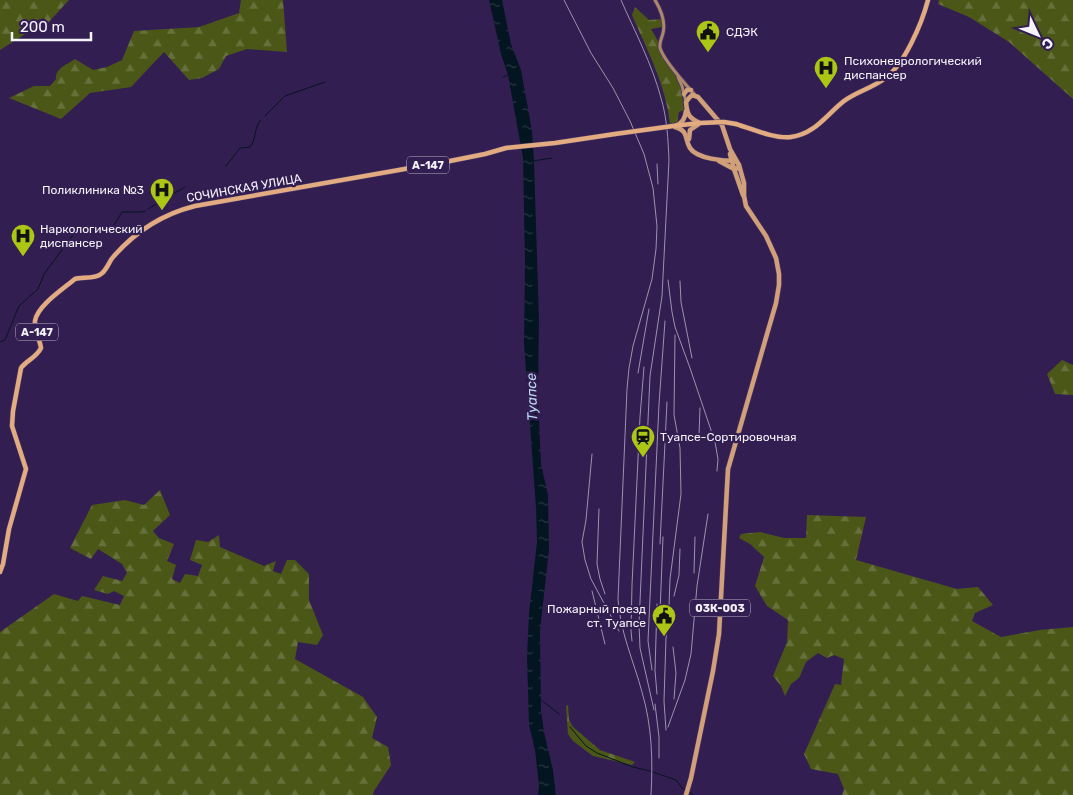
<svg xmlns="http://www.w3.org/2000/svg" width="1073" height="795" viewBox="0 0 1073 795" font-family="Rubik,sans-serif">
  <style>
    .forest { fill: url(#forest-firs) }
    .water { fill: url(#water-ripples) }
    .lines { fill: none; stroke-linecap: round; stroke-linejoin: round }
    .stream { stroke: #031521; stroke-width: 1 }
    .secondary-casing { stroke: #4a3866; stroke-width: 4.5 }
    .primary-casing { stroke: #4a3866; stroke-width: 5.5 }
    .trunk-casing { stroke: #4a3866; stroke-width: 5.5 }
    .secondary { stroke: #ad8769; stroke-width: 3 }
    .primary { stroke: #d1a079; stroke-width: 4.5 }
    .trunk { stroke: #e2ab80; stroke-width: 4.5 }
    .rail { stroke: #9d92ae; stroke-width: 1 }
    .trunk-bridge-casing { stroke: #4a3866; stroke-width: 5.5; stroke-linecap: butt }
    .trunk-bridge { stroke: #e2ab80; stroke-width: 4.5 }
    .labels { text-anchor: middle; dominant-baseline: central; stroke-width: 4.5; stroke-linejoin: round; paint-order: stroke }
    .shield { fill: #331e52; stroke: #bbb3c8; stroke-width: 1 }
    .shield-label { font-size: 11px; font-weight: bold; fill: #f5f3fa }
    .poi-label { font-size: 12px; fill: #f5f3fa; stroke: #331e52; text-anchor: start }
    .street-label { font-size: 12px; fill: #f5f3fa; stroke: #331e52 }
    .water-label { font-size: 14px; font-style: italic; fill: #bbdbf2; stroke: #331e52 }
  </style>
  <defs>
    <pattern id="forest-firs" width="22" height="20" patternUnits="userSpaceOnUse" patternTransform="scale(1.25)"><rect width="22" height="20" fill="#4b5717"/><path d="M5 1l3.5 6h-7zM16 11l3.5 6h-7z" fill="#66703a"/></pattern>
    <pattern id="water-ripples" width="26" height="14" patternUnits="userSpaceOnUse" patternTransform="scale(1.25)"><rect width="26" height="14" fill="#031521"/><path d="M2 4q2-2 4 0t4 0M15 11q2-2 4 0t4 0" fill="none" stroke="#283842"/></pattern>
  </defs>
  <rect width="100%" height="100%" fill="#331e52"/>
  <g class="forest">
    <path d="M0,0H69L47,24L44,18L37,20L38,26L0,50Z"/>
    <path d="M241,0H283L287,52L247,49L226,56L219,69L202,78L189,80L164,52L131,87L90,93L61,119L9,98L34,86H50L56,79C55,68 67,65 75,59L93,70L107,67L122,60L134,31L199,27L239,13Z"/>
    <path d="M939,0H1073V99L1009,42L969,17L938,4Z"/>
    <path d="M635,7L649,20L662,19V27L651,29L658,41L660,50L675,73L681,87L684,110L679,112L677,122L670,124C666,85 647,50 632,15Z"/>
    <path d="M1062,360L1073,365V395L1055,394L1047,374Z"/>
    <path d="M160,490L170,515L153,531L159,538L174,544L167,561L176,565L172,579L180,583L185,574L198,576L202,565L190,560L196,540L208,542L219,535L220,547L264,566L276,561L273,571L281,574L287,560H295L309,574V600L323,635L317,645L298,642L295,659L363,697L377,717L372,738L388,747L391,765L374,791L373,795H0V632L54,594L78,601L82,596L120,605L124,596L114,591L108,594L94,590L103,576L122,581L127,573L122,564L98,549L91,559L70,548L92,505L125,500L144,505Z"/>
    <path d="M807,515L866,517L856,560L957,589L978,587L993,605L975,613L972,621L1001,637L1040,630L1073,627V795H842L844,789L838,774L811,769L804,754L835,684L841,685L844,659L834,655L827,658L818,653L806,662L799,678L791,684L785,696L781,686L773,676L787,642L788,620L767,606L755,586L764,557L750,544L739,538L741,534L760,532L784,538H806Z"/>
    <path d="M568,705L569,720L573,727L600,750L635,762L632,765L593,756L573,741L568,734L566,706Z"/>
  </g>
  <path class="water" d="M489,0H502L511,44L521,70L532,131L534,161L539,320L538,395L541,464L548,495L549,550L540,631L541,709L544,732L553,770L556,795H538L539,786L535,750L529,725L527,657L529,613L537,542L536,508L524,343L525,263L523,158L508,75L501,54Z"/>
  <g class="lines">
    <g class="stream">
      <path d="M503,77L508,75"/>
      <path d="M265,116L285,96L325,82"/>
      <path d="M533,161L552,158"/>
      <path d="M226,166L240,148L250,147C257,139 253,128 261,120"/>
      <path d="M148,209L185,187"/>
      <path d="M0,342L5,340L19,306L38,289L44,274L73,235L94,226L111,230L122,212H142L145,211"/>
      <path d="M540,699L559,714"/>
      <path d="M570,727L586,746L597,753L633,767L650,771L676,780L682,788L686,790"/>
      <path d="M689,792L693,795"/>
    </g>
    <defs>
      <g id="secondary">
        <path d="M655,0C661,10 666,21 663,33C662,38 659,42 660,48C664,61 686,85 695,95"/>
        <path d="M678,77L682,86L686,102"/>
      </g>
      <g id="primary">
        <path d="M684,94L687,90H691"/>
        <path d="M675,126C683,123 685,118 686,111"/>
        <path d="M675,127C689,131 684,138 690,148C697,159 724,161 736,161L739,165L738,168L735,169H734L730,154"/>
        <path d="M689,139L690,130L699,124"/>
        <path d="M719,161L734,169L743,195"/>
        <path d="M686,795L691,778L713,671L719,634L728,469L776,303L779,285V274L776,258L766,236L746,206L744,196V183L739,165L730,149L722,125L698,97L692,95L689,98L686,102C687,115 689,118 700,123"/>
      </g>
      <g id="trunk">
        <path d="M736,124C752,129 775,139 791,137C815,134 826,115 844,101C856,92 872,88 884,79C904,66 922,23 928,0"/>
        <path d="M673,126L700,123"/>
        <path d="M0,572L3,564L9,529L26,469L12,426L13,411L21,368C27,360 36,358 41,348C40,340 34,330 35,321C37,306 63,289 75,279C82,277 95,279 101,274C107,270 109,261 114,256C136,231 163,214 195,206L450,161L485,154L506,148L555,143L615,134"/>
      </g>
    </defs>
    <use href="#secondary" class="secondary-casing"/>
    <use href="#primary" class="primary-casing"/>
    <use href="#trunk" class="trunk-casing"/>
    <use href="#secondary" class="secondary"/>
    <use href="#primary" class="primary"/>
    <use href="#trunk" class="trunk"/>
    <g class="rail">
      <path d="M564,0L591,53L613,88L630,121L644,154L653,188L657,226L656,249L652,279L633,346L629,368L627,389L618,599C620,632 634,662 642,692C652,726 653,760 651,795"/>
      <path d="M621,0C635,32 652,64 661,98C667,118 668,139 669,160L662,296L650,376L639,624L640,648L654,710"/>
      <path d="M657,164L658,184"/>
      <path d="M668,280L672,312L675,327L690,368L715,442L718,459L717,471"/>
      <path d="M680,281L681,302L692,358"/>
      <path d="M638,373L649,309"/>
      <path d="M699,435L700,408"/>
      <path d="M592,454L586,520L582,542L585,560L591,579L619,631"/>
      <path d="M599,509L597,564L600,579L605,594"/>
      <path d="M660,544L667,402"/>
      <path d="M694,573L695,537"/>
      <path d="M592,591L605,644"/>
      <path d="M674,596L679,575L680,549"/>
      <path d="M660,612L663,537"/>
      <path d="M632,641L631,631L632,585L640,417L644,367"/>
      <path d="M673,647L676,673L674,699"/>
      <path d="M652,670L648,641L659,404L665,321"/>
      <path d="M657,694L655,671L657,604"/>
      <path d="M655,704L659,737V758"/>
      <path d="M668,727L685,680L691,654L697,586L708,514"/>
      <path d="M666,730L664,701L666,638L669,606L670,579L681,494L680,448L674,415L675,335"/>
    </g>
    <defs>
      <g id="trunk-bridge">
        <path d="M700,123L724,122L736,124"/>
        <path d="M615,134L673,126"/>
      </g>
    </defs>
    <use href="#trunk-bridge" class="trunk-bridge-casing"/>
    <use href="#trunk-bridge" class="trunk-bridge"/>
  </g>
  <defs>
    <symbol id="civic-pin" viewBox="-11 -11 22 30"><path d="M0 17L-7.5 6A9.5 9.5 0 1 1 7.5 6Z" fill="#abc614" stroke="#331e52"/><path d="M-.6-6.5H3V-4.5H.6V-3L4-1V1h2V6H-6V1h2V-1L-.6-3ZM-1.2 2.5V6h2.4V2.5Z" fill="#111"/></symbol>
    <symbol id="hospital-pin" viewBox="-11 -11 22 30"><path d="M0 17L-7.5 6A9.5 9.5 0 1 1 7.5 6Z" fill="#abc614" stroke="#331e52"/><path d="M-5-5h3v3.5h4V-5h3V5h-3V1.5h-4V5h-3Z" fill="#111"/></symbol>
    <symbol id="station-pin" viewBox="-11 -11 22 30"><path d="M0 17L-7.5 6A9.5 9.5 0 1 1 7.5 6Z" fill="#abc614" stroke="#331e52"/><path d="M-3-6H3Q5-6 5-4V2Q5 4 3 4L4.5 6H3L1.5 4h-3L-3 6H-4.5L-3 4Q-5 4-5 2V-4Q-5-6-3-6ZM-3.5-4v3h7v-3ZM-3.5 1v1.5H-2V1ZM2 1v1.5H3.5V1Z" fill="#111"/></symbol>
  </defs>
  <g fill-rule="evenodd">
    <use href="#civic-pin" x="694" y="18" width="28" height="38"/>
    <use href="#hospital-pin" x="812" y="54" width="28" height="38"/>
    <use href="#hospital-pin" x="148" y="176" width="28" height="38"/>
    <use href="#hospital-pin" x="9" y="222" width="28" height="38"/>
    <use href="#station-pin" x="629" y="423" width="28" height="38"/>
    <use href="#civic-pin" x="650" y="602" width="28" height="38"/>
  </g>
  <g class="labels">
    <g class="shield">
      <rect x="407" y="156.5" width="42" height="17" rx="4"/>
      <rect x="16" y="323.5" width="42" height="17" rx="4"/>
      <rect x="690" y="599.5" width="60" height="17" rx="4"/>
    </g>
    <g class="shield-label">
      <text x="428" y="165">А-147</text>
      <text x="37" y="332">А-147</text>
      <text x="720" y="608">03К-003</text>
    </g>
    <g class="poi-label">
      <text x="726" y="32">СДЭК</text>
      <text x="844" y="61">Психоневрологический<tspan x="844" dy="14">диспансер</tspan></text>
      <text x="144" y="190" text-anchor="end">Поликлиника №3</text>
      <text x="40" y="229">Наркологический<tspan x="40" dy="14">диспансер</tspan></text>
      <text x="660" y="437">Туапсе-Сортировочная</text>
      <text x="646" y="609" text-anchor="end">Пожарный поезд<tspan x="646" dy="14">ст. Туапсе</tspan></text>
    </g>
    <g class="street-label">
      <text transform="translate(244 188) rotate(-10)">СОЧИНСКАЯ УЛИЦА</text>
    </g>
    <g class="water-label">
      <text transform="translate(532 397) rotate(-92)">Туапсе</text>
    </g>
  </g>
  <g transform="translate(1038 35) rotate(133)" stroke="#331e52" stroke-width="4" paint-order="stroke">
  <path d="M0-4L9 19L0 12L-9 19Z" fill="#f5f3fa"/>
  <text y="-8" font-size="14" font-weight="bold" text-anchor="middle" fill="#f5f3fa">С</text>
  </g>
  <path d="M12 32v8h79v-8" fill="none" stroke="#f5f3fa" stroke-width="2.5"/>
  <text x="20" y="32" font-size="15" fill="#f5f3fa" stroke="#331e52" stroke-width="4" paint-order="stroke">200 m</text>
</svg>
